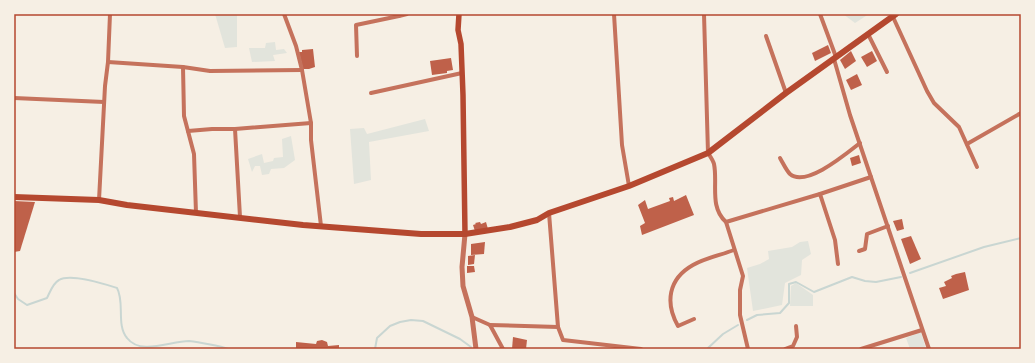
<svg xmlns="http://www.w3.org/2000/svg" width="1035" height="363" viewBox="0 0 1035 363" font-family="Overpass,sans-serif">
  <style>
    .green { fill: #e2e4dc }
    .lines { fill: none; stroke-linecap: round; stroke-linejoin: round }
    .stream { stroke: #c9d6d2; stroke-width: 2 }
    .building { fill: #bf614a }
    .minor { stroke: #c5725c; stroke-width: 4 }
    .tertiary { stroke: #c5725c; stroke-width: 5 }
    .secondary { stroke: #b5482f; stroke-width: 5.5 }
    .primary { stroke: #b5482f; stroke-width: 6 }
    .neatline { fill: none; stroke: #b5482f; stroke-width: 1.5 }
  </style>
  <rect width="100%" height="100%" fill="#f6efe4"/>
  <g class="green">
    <path d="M215,14H237V47L225,48Z"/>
    <path d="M843,14H869L855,23Z"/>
    <path d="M275,42L276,50L284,49L287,53L273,55L275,61L252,62L249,48H265L266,43Z"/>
    <path d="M425,119L429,131L369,142L371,180L354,184L350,129L364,128L367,134Z"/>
    <path d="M291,136L295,160L284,168L271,169L269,174L262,175L260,166H255L252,172L248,159L262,154L264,163L273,161L274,158L283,157L282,139Z"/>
    <path d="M808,241L811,254L802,260L801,275L785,283L782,305L753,311L747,268L760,264L769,259L768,251L792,247L800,242Z"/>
    <path d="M796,283L813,295V306H790L791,286Z"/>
    <path d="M921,332L926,349H910L906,338Z"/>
  </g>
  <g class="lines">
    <g class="stream">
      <path d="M910,273L984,247L1021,238"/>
      <path d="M14,293L18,299L27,305L47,298C50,292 53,283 59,280C71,273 104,284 117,288C125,302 116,325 127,338C141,356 170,341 189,341C197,342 221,346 228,349"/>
      <path d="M747,320L757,315L780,313L789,303V284L796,282L814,292L852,277L865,281L876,282L901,277"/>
      <path d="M375,349L377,338L390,326L400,322L411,320L423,321L460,339L471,347"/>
      <path d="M707,349L723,334L738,325"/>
    </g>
  </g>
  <g class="building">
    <path d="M828,45L831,53L815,61L812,53Z"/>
    <path d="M313,49L315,67L309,69H303L299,52H302V50Z"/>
    <path d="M851,51L856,61L845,69L840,60Z"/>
    <path d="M872,51L877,61L867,67L861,57Z"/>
    <path d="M451,58L453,70L447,71V73L432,75L430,61Z"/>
    <path d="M857,74L862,85L851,90L846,80Z"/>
    <path d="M859,155L861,163L852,166L850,158Z"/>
    <path d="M686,195L694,215L642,235L640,226L645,223L638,205L645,200L648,209L670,201L669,198L673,197L674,201Z"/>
    <path d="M14,201L35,202L20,251L14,252Z"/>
    <path d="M902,219L904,229L897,231L893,221Z"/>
    <path d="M480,222L481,224L486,222L488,229L475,231L473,225L476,224L475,223Z"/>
    <path d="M911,236L921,259L910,264L901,239Z"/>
    <path d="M485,242L484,254L471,255V244Z"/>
    <path d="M475,255L474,264L468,265V256Z"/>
    <path d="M467,266H474L475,272L467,273Z"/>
    <path d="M965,272L969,290L943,299L939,288L946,286L944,282L952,278L951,276L956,274Z"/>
    <path d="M513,337L527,340L526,349H512Z"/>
    <path d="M322,340L327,342L328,346L339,345V349H296V342L316,344L317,341Z"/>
  </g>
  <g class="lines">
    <g class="minor">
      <path d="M284,14L296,46L302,70L311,123V140L321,226"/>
      <path d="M399,14V16L407,14"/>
      <path d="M614,14L622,145L629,186"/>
      <path d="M704,14L708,153C710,156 713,160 714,164C718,183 709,207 726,222L743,276L740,290V315L748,349"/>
      <path d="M820,14L836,57"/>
      <path d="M893,17L927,91L934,103L959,127L977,167"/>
      <path d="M868,34L887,72"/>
      <path d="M766,36L786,93"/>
      <path d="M357,56L356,25L399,16"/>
      <path d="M834,59L850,115L929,349"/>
      <path d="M108,62L183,67L210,71L302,70"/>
      <path d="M183,67L184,116L194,154L196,213"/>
      <path d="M371,93L462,73"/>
      <path d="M14,98L104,102"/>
      <path d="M235,129L240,217"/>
      <path d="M188,131L212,129H235L311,123"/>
      <path d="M967,144L1021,113"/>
      <path d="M780,158C783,163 786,170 790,174C806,188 847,153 860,143"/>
      <path d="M820,194L871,177"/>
      <path d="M99,200L105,86L108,62L110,14"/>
      <path d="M549,213L558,327"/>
      <path d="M726,222L820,194L835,240L838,264"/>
      <path d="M859,251L865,249L867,234L888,226"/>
      <path d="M472,317L490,325L503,349"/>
      <path d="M694,319L678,326C665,303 668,279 693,265C705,258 721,255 734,250"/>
      <path d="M490,325L558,327L563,340L641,349"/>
      <path d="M785,349L793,346L797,337L796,326"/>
      <path d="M861,349L922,330"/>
    </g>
    <path class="tertiary" d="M465,234L462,267L463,286L472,317L476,349"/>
    <path class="secondary" d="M459,14L458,30L461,44L463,95L465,234"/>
    <path class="primary" d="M14,197L99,200L127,205L303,225L421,234H465L510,227L537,220L549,213L629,186L708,153L786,93L896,14"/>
  </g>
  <rect width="1035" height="363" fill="none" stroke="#f6efe4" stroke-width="30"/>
  <rect x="15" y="15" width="1005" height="333" class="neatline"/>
</svg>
